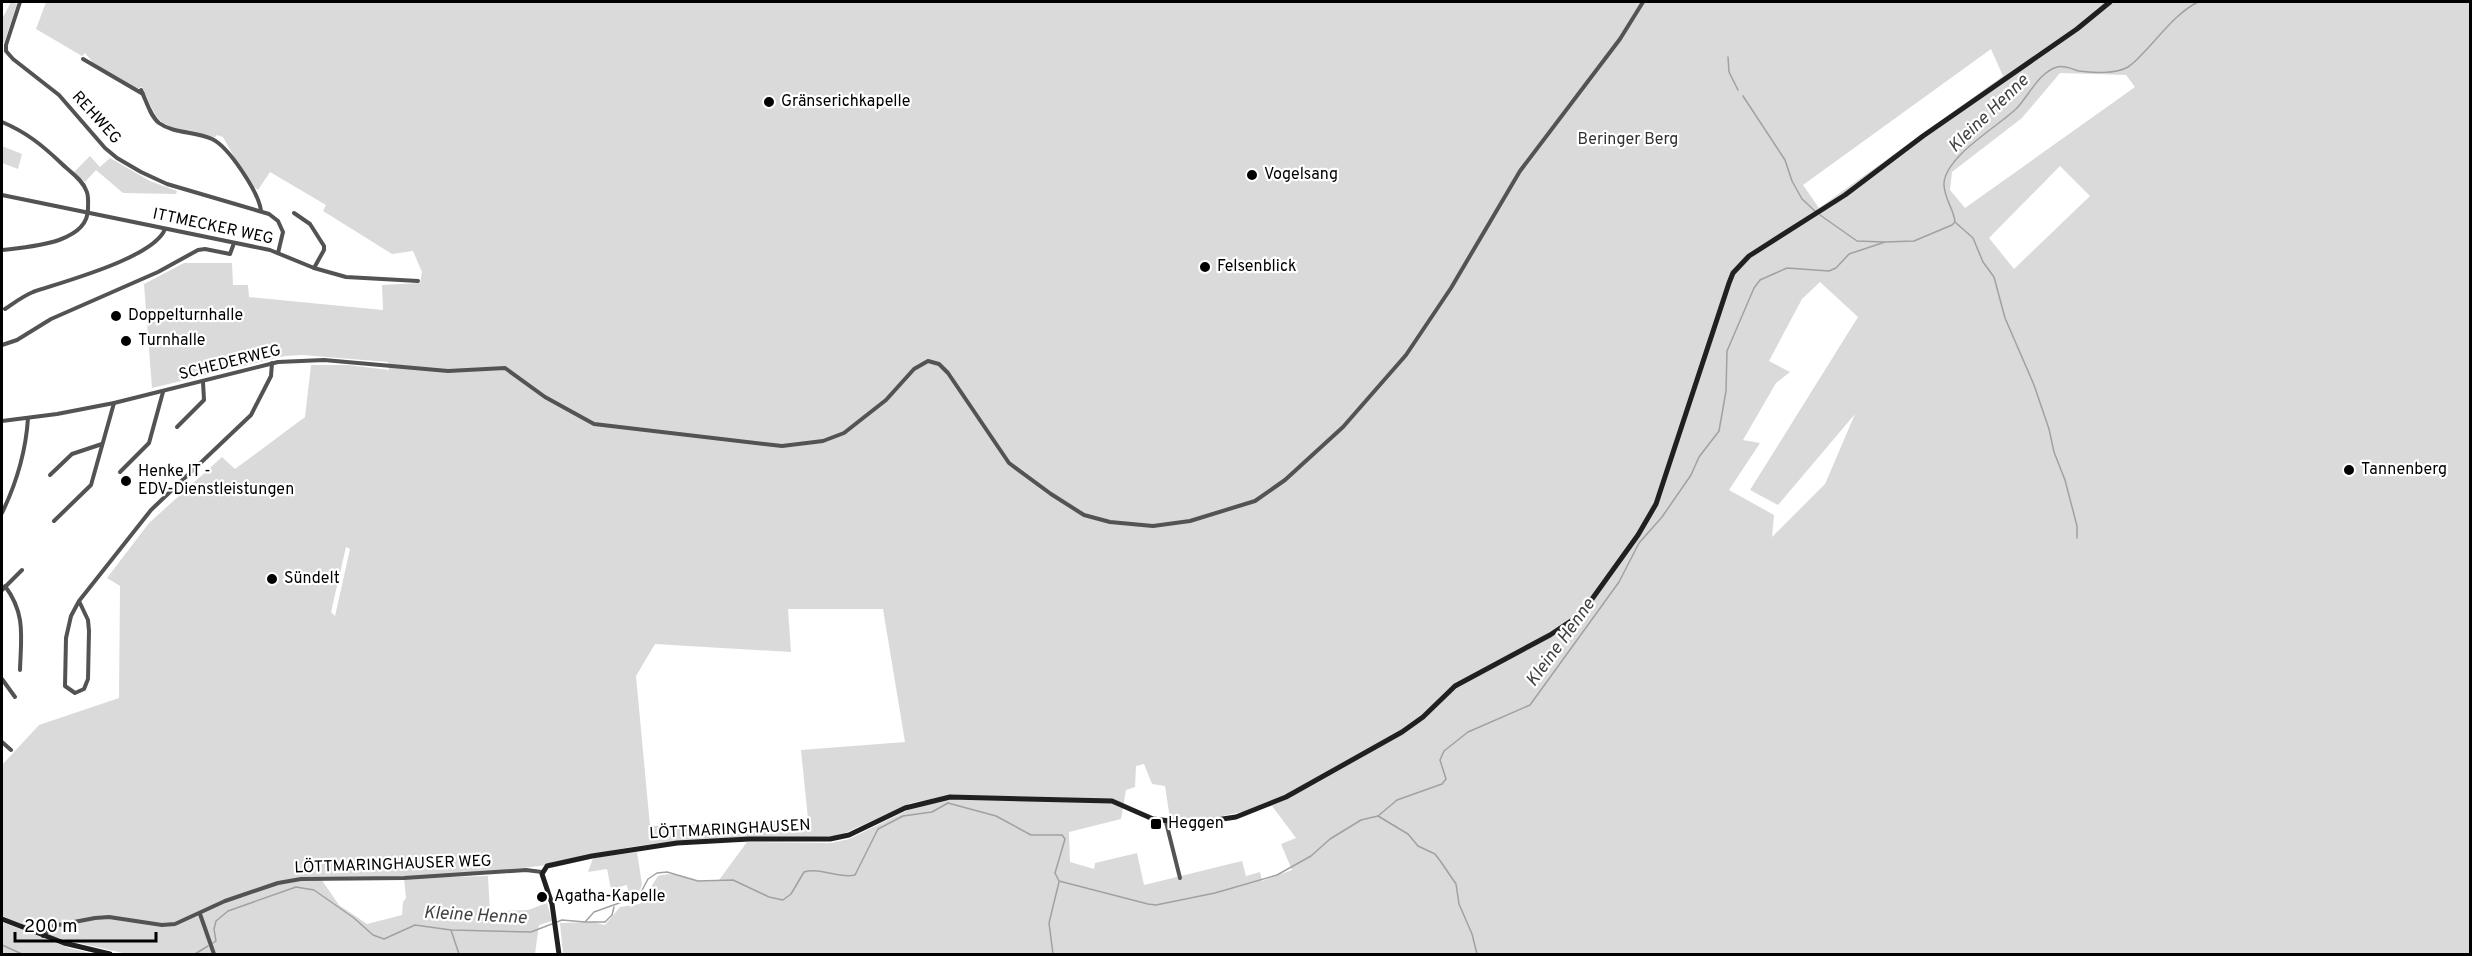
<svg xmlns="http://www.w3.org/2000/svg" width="2472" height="956" viewBox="0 0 2472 956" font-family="Overpass,sans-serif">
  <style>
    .green { fill: #dadada; fill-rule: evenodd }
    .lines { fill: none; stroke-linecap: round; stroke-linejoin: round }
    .stream { stroke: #a1a1a1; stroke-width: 1.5 }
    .street { stroke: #535353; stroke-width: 4 }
    .secondary { stroke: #202020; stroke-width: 5 }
    .poi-dot { fill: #000; stroke: #fff; stroke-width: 2 }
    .labels { text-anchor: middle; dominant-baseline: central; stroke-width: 4.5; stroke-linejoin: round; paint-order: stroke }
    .poi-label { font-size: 16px; fill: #000; stroke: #fff; text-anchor: start }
    .street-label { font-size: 16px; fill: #000; stroke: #fff }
    .park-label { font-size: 16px; fill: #313131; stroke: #fff }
    .water-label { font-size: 18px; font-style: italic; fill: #424242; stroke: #fff }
  </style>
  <rect width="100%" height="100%" fill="#fff"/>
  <g class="green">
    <path d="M11,2L17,4L4,43L2,41V19Z"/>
    <path d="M46,2H2470V954H563L560,923L593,922L605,925L620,907L640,904L658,876C682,869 691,886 719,880L747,842L831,843L849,839L908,810L957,794L911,803L845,833L834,836C769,839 703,836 638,846C605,851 573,861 540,866C467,875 393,878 321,879L339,905L367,924L402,915L403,902L406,898L404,878L488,876L490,914L498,915L504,911L528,910L547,903L552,921L539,925L535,954H127L53,937L48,933L50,930L46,923L27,921L25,927L2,916V765L39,725L119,698L120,586L107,578L149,523L222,457L235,469L305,417L311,365H348L389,370L388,362L302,355L285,356L152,388L144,284L184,263H232L233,285H248L249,297L383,310L382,285L420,283L422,272L413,251L392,254L323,211L326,205L270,172L258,190L248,182L223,137L217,135L214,138C198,132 169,132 157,117C151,108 147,97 142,87L137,89L94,64L85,53L82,56L36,29ZM1991,49L2003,76L1819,208L1803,185ZM2060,73L2126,75L2135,87L1965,208L1950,190L1952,172L2022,118ZM2060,166L2090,196L2014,269L1989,238ZM1820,282L1858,317L1750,490L1778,505L1855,414L1825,484L1772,537L1774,515L1729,490L1760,443L1743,440L1776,383L1790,372L1769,361L1802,299ZM346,547L350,549L335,616L331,612ZM788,609H883L905,742L801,750L808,819L650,826L636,676L655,644L791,652ZM1144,764L1152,784L1165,786L1170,819L1212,818L1272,806L1296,838L1281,844L1292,870L1262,881L1260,872L1246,876L1242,861L1144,885L1137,853L1095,863L1094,869L1070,862L1069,832L1121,819L1126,790L1135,787L1136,766Z"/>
    <path d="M2,146L22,154L18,169L2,163Z"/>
    <path d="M90,156L100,167L110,158L150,181L177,191L176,194L123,193L96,170L85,182L74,172Z"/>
    <path d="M637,852L642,884L640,890L629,896L627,885L611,889L607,869L588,872L593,858Z"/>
    <path d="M2,922L69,948L94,954H2Z"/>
  </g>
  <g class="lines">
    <g class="stream">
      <path d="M1728,57L1729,72L1738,90"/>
      <path d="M1743,96L1785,160L1792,181L1802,199L1816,212"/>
      <path d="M1820,215L1857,241L1884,242"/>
      <path d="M1955,222L1973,238L1983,262L1994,277L2005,318L2034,385L2049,429L2054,452L2065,480L2077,526V538"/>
      <path d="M1378,816L1408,834L1418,846L1435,854L1441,862L1456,884L1459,904L1472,934L1477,954"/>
      <path d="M586,922H605L612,915L614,907"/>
      <path d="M451,930L459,954"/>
      <path d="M213,943L216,941L214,929L216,921L228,911L296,887L314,890L354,918L373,935L384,939L415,925L451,930L531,932L562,920L585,922L594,912L639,896L648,879L657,873L667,872L698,881L733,880L769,897L783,900L791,894L804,872C821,867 838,879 855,875L878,829L903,816L932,812L948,803L996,816L1031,835H1062L1065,839L1055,873L1059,881L1148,904L1156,905L1215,893L1277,875L1311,856L1330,839L1361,820L1378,816L1397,800L1442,784L1446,779L1440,760L1444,751L1468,732L1530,705L1619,582L1639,543L1662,517L1691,475L1699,457L1719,431L1726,391L1727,351L1754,288L1760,280L1787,268L1829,271L1836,268L1849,254L1885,242L1914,241L1952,225L1955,222C1954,209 1943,197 1944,183C1946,156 1997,127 2016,109C2028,97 2039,72 2057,67C2064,65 2072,69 2079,71C2092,73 2116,74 2128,67C2136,62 2141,55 2148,48C2163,32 2178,12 2198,2"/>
      <path d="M2,945L22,954"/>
      <path d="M195,954L208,946"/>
      <path d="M1053,954L1049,923L1059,882"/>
    </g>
    <g class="street">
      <path d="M20,2L6,45V51L13,59L59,95L105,148L117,158L141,172L167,184L269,214L278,221L283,232L278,253"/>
      <path d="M83,59L143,94"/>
      <path d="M141,90C146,100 150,116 159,123C174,134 196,131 212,139C229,147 259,193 261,211"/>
      <path d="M2,122C26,132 42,145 61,163C69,171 82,179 86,190C89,195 88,202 88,208C89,244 27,247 2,250"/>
      <path d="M2,195L270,250L314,268L346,277L418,281"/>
      <path d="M294,213L310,224L324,246V250L314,268"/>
      <path d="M5,309C14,303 23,296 33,292C62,282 154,258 165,229"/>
      <path d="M2,345L17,340L51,319L158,272L198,250L205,249L230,254L234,243"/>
      <path d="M2,421L57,414L114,403L278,362L324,360L448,371L505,368L545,397L594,424L782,446L823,441L844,433L886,400L914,369L928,361L939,364L948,373L1009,463L1051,494L1084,515L1110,522L1153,526L1190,521L1255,501L1285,480L1343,427L1406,355L1451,288L1520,171L1620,39L1643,2"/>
      <path d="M177,427L204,400L203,382"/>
      <path d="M120,472L149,443L163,392"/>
      <path d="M50,475L72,454L102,444"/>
      <path d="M2,513C16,484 26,450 28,418"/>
      <path d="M54,521L91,485L114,403"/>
      <path d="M5,586C26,614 21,637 20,670"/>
      <path d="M2,590L22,570"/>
      <path d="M79,601L88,620L89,631L88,679L84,689L75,693L65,686L66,638L71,616L79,601L151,510L251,415L271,376L272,363"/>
      <path d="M2,679L15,697"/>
      <path d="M2,742L11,750"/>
      <path d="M1166,822L1180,878"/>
      <path d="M200,914L214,954"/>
      <path d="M43,936L53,926L95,918L109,917L162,925L175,924L225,901L278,883L301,879L404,878L526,870L542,872"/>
    </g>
    <g class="secondary">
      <path d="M2,919L64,943L110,954"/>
      <path d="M559,954L552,904L542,874L547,866L592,856L677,843L749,839H830L849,835L905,808L950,797L1112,801L1153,819L1180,822L1209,821L1236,817L1286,797L1402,732L1423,717L1455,686L1550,635L1571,621L1587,606L1638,535L1656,504L1729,283L1733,273L1749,256L1845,195L1923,136L2077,29L2110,2"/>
    </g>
  </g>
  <g class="poi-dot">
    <circle cx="769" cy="102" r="6"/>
    <circle cx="1252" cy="175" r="6"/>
    <circle cx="1205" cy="267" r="6"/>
    <circle cx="116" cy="316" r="6"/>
    <circle cx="126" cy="341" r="6"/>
    <circle cx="2349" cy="470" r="6"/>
    <circle cx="126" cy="481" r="6"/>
    <circle cx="272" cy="579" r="6"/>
    <rect x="1150" y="818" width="12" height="12" rx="3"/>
    <circle cx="542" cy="897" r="6"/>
  </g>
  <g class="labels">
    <g class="poi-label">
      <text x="781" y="102">Gränserichkapelle</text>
      <text x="1264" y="175">Vogelsang</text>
      <text x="1217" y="267">Felsenblick</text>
      <text x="128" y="316">Doppelturnhalle</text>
      <text x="138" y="341">Turnhalle</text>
      <text x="2361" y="470">Tannenberg</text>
      <text x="138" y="472">Henke IT -<tspan x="138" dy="18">EDV-Dienstleistungen</tspan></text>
      <text x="284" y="579">Sündelt</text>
      <text x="1168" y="824">Heggen</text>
      <text x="554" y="897">Agatha-Kapelle</text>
    </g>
    <g class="street-label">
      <text transform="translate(96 118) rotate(48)">REHWEG</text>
      <text transform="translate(213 227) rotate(12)">ITTMECKER WEG</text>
      <text transform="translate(230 363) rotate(-14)">SCHEDERWEG</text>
      <text transform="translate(730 830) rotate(-3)">LÖTTMARINGHAUSEN</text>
      <text transform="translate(393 865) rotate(-2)">LÖTTMARINGHAUSER WEG</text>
    </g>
    <g class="park-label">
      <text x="1628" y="140">Beringer Berg</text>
    </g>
    <g class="water-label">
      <text transform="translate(1989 114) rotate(-44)">Kleine Henne</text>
      <text transform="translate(1561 643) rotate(-54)">Kleine Henne</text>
      <text transform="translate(475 916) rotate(3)">Kleine Henne</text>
    </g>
  </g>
  <rect width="2472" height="956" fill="none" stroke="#000000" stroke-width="6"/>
  <path d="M15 932v9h141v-9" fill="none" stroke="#000000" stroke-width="3"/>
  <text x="24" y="932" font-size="18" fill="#000000" stroke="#ffffff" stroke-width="4.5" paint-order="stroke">200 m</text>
</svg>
